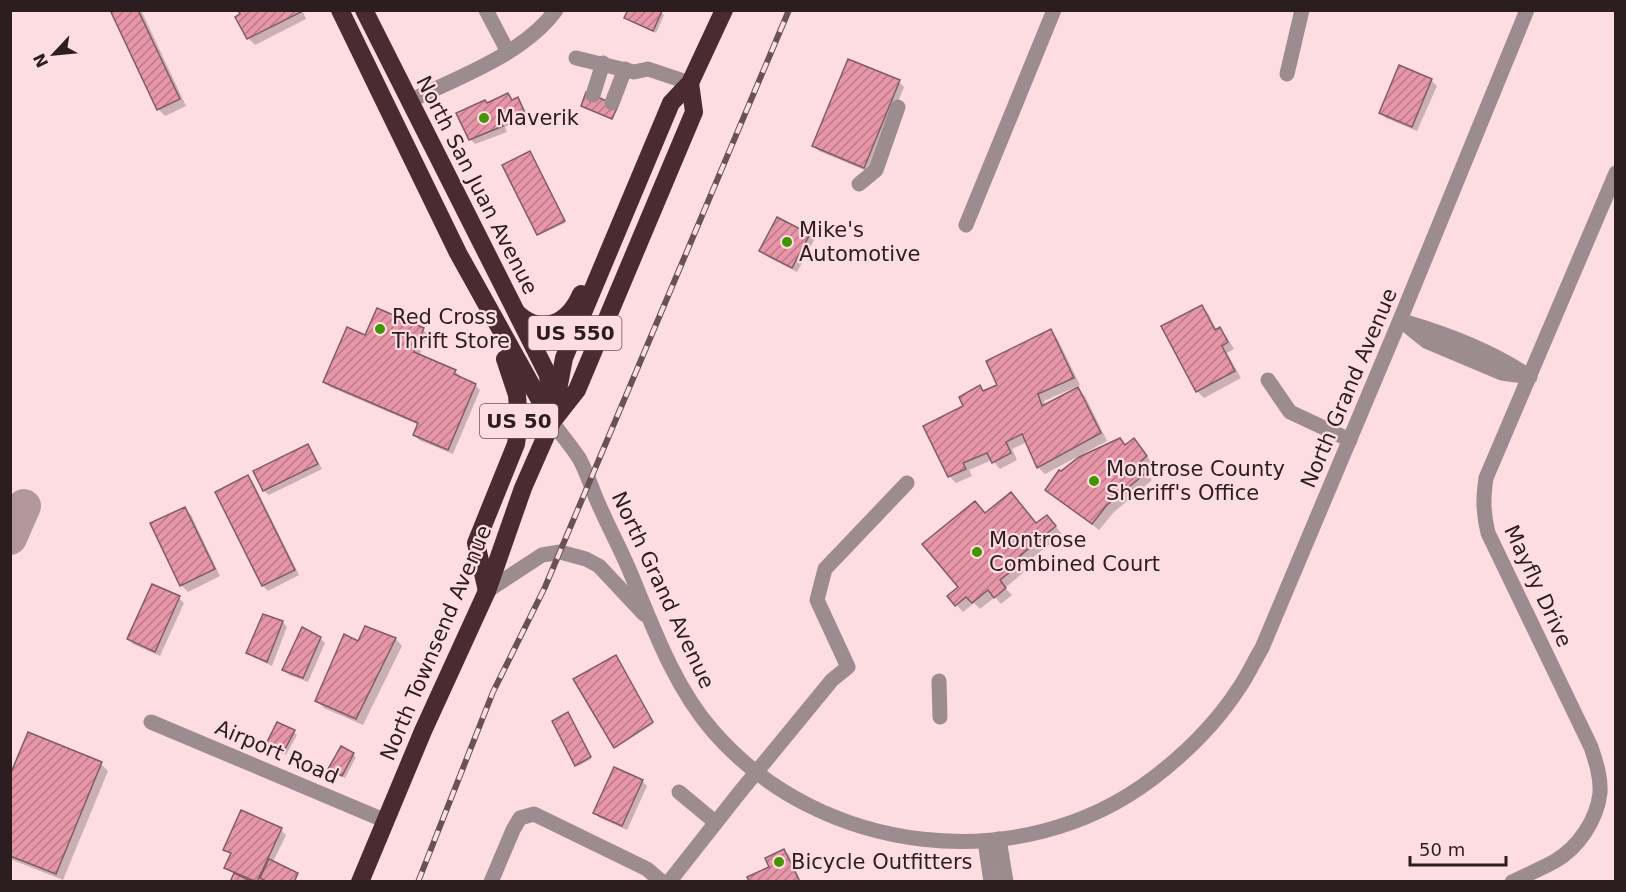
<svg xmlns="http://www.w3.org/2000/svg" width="1626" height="892" viewBox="0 0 1626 892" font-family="'DejaVu Sans',sans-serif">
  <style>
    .shadow { fill: #0003 }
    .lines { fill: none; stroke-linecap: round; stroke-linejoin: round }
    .taxiway { stroke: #b2979c; stroke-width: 34 }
    .building { fill: url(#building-hatch); stroke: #805d64; stroke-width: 1.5 }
    .minor { stroke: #9d8c8f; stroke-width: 15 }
    .highway { stroke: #4a2b32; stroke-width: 18 }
    .rail-casing { stroke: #675256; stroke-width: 6 }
    .rail { stroke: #fddce2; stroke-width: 4; stroke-dasharray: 11; stroke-linecap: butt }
    .poi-dot { fill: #429400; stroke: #fddce2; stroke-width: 2 }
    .labels { text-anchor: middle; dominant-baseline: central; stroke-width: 4.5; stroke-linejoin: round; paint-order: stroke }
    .shield { fill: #fddce2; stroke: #6b565a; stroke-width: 1.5 }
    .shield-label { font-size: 20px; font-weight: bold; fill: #2c1d20 }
    .poi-label { font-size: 21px; fill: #2c1d20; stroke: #fddce2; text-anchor: start }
    .street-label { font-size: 21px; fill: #2c1d20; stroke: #fddce2 }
  </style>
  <defs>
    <pattern id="building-hatch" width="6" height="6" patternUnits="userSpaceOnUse" patternTransform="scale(1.5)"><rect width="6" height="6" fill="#e796a8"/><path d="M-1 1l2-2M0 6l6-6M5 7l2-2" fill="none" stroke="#bb7a88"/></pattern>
  </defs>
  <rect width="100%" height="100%" fill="#fddce2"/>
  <g class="shadow">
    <path d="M111,10H141L186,106L165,116L158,109Z"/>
    <path d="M240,10H302L306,19L255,45L248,38Z"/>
    <path d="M661,12L664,15L656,33L626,18Z"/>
    <path d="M1400,67L1432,81L1437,86L1417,131L1386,118L1381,113Z"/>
    <path d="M899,82L904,87L869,172L819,151L814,146Z"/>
    <path d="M508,95L513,101L517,99L522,104L528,116L505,127L507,132L475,144L470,139L488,104Z"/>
    <path d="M531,154L565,223L539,235L538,234Z"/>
    <path d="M809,235L814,240L797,272L766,256L761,251Z"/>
    <path d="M1202,307L1208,313L1217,330L1220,329L1226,336L1234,349L1227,353L1241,378L1204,398L1197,391Z"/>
    <path d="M423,330L428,335L419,356L455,371L460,376L459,378L475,385L480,390L453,454L419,440L415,435L419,425L330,387L325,382Z"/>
    <path d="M1050,331L1057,338L1080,385L1044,401L1045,406L1078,389L1085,396L1107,441L1045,474L1038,467L1027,442L1012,449L1017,460L1000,469L992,460L969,470L972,476L956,483L949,476L965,407L979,387L984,392L999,385Z"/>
    <path d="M1134,440L1153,464L1144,471L1152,480L1114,512L1099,530L1047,490Z"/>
    <path d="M307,446L312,451L322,469L269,495L264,491L255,472Z"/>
    <path d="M248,477L253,482L299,575L268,591L263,586L217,492Z"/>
    <path d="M184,508L191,515L220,576L188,592L181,585Z"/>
    <path d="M986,515L1037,525L1053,523L1062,534L1020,568L1024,572L1005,588L1012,595L1001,604L995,597L980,609L974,603L963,612L949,597L960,588Z"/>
    <path d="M179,598L184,603L160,656L133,644L128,639Z"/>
    <path d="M283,622L287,627L272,666L253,657L248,652Z"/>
    <path d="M365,628L396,639L402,646L363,725L324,708L317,701L358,643Z"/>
    <path d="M320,638L325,643L308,682L289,675L284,670Z"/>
    <path d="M617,658L653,724L616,748L615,747Z"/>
    <path d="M568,715L591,759L578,766L577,765Z"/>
    <path d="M294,732L297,735L286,755L271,746Z"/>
    <path d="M341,748L356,757L345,778L330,769Z"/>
    <path d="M101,764L108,771L63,880L10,859V779Z"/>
    <path d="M642,781L647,786L627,830L600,818L595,813Z"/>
    <path d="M281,830L286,835L273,862L297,875L296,882L265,880L264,882H231L235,874L226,868L232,855L225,849Z"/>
    <path d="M784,850L789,855L801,882H750L771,868Z"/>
  </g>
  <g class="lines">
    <path class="taxiway" d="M10,538L24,506"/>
  </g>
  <g class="building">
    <path d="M110,10H138L180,99L157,110Z"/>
    <path d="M238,10H300L301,12L247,39L235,17L240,14Z"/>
    <path d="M628,10H661L662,11L653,31L624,18Z"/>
    <path d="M848,59L900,80L864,168L812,146Z"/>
    <path d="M1399,65L1432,79L1412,127L1379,113Z"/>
    <path d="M586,92L618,106L612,119L581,106Z"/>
    <path d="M508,93L512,100L518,97L524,111L501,122L503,126L469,140L456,113L485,100L487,103Z"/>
    <path d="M530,151L565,221L537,235L502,165Z"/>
    <path d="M777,217L810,234L792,268L759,251Z"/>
    <path d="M1202,305L1215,330L1220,327L1228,342L1222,346L1235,371L1196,392L1161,326Z"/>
    <path d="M377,308L424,328L414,352L456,370L454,374L476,384L448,450L413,435L418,423L323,382L347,327L365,335Z"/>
    <path d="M1051,329L1074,378L1038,394L1042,406L1078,387L1101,433L1037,468L1022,434L1006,442L1011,453L992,463L987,453L963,463L966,469L948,477L923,426L963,406L959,397L980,385L983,391L997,385L986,361Z"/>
    <path d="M1120,438L1125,445L1134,438L1147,456L1139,463L1147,472L1107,505L1092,524L1045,490L1059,470L1061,471L1079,457Z"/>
    <path d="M308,444L318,464L263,491L253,471Z"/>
    <path d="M248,475L295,570L262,586L215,492Z"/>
    <path d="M1011,492L1036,523L1047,515L1056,526L1015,560L1019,565L1000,580L1006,588L994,598L988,590L972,603L966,597L955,606L947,596L958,587L922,544L975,501L985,513Z"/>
    <path d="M185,507L215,569L180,586L150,523Z"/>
    <path d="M152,584L180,596L155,652L127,639Z"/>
    <path d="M263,614L283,621L267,662L246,653Z"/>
    <path d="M365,626L396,638L356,719L315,701L344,634L358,641Z"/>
    <path d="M302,627L321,637L303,678L282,670Z"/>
    <path d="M616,655L653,722L614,748L573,679Z"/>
    <path d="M568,712L591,757L575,766L552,721Z"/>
    <path d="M277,722L295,730L283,753L266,744Z"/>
    <path d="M28,732L102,762L56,874L10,856V775Z"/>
    <path d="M341,746L354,753L342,776L328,769Z"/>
    <path d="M614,767L643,780L622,826L593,813Z"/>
    <path d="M241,810L282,828L257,882L224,868L231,853L223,850Z"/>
    <path d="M784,849L800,882H749L747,877L769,867L765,858Z"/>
    <path d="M269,859L298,873L294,882H267L260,878Z"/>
    <path d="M234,873L251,881V882H230Z"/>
  </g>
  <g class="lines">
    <g class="minor">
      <path d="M486,10L508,52"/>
      <path d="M576,58L634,72L648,69L690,83"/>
      <path d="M1287,74L1302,10"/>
      <path d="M593,95L603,63"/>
      <path d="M410,101C458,77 523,55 556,10"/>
      <path d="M612,103L625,69"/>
      <path d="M859,184L876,170L898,107"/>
      <path d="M966,225L1054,10"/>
      <path d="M1400,320L1426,341L1502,373L1530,377"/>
      <path d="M1409,323C1449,335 1491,351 1527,375"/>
      <path d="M1268,380L1290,412L1350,440"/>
      <path d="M552,422C561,434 571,446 579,458C587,472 592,490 599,505C609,528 621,550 631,574C653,627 674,686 712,730C820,856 1020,879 1152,779C1185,754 1217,722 1239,688C1248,675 1254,661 1262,648L1400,320L1527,10"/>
      <path d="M487,591L542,555L560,552L586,559L599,566L644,614"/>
      <path d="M939,681L940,717"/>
      <path d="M151,722L386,821"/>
      <path d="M679,792L715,822"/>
      <path d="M999,839L1006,882"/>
      <path d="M985,841L991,882"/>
      <path d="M491,882L513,830L520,818L534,814L647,869L662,882"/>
      <path d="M669,882L740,792L832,680L848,667L817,600L825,569L907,483"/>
      <path d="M1512,882C1526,875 1541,869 1555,861C1578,848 1597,820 1600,793C1601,777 1596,762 1591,747L1488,533C1483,513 1483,498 1486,478L1616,173"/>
    </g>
    <g class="highway">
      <path d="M340,10L458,253L552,422"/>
      <path d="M364,10L548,375L550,399"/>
      <path d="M517,313C543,337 569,322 581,294"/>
      <path d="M555,418L577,390L694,112L690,83"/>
      <path d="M487,591L476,543L516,444L519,422L517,395L505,359"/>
      <path d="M360,882L423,731L487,591L523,488L552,422L564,358L671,103L690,83L724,10"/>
    </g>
    <defs>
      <path id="rail" d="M418,882L493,692L545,587L789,10"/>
    </defs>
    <use href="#rail" class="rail-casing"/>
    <use href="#rail" class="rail"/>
  </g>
  <g class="poi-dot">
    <circle cx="484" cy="118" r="6"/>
    <circle cx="787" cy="242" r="6"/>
    <circle cx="380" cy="329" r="6"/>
    <circle cx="1094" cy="481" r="6"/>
    <circle cx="977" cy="552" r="6"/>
    <circle cx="779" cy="862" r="6"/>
  </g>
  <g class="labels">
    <g class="shield">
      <rect x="528.5" y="316" width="93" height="34" rx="4.5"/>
      <rect x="480" y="404" width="78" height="34" rx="4.5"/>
    </g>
    <g class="shield-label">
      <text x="575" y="333">US 550</text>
      <text x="519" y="421">US 50</text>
    </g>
    <g class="poi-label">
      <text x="496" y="118">Maverik</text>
      <text x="799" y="230">Mike's<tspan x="799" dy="24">Automotive</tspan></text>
      <text x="392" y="317">Red Cross<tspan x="392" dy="24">Thrift Store</tspan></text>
      <text x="1106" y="469">Montrose County<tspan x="1106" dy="24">Sheriff's Office</tspan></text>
      <text x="989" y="540">Montrose<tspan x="989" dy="24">Combined Court</tspan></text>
      <text x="791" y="862">Bicycle Outfitters</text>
    </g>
    <g class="street-label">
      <text transform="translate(477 185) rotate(63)">North San Juan Avenue</text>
      <text transform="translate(1349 388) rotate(-67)">North Grand Avenue</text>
      <text transform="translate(1538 586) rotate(65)">Mayfly Drive</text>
      <text transform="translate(663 590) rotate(65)">North Grand Avenue</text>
      <text transform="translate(436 643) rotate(-67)">North Townsend Avenue</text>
      <text transform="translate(277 752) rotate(23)">Airport Road</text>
    </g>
  </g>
  <rect width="1626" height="892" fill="none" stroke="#2c1d20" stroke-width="24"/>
  <g transform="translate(54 54) rotate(244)" stroke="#fddce2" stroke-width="4.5" paint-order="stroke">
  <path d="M0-4.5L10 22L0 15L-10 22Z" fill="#2c1d20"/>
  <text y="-9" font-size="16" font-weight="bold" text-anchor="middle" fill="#2c1d20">N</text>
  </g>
  <path d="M1410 856v9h96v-9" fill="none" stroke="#2c1d20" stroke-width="3"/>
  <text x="1419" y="856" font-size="18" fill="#2c1d20" stroke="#fddce2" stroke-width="4.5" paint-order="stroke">50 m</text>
</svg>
